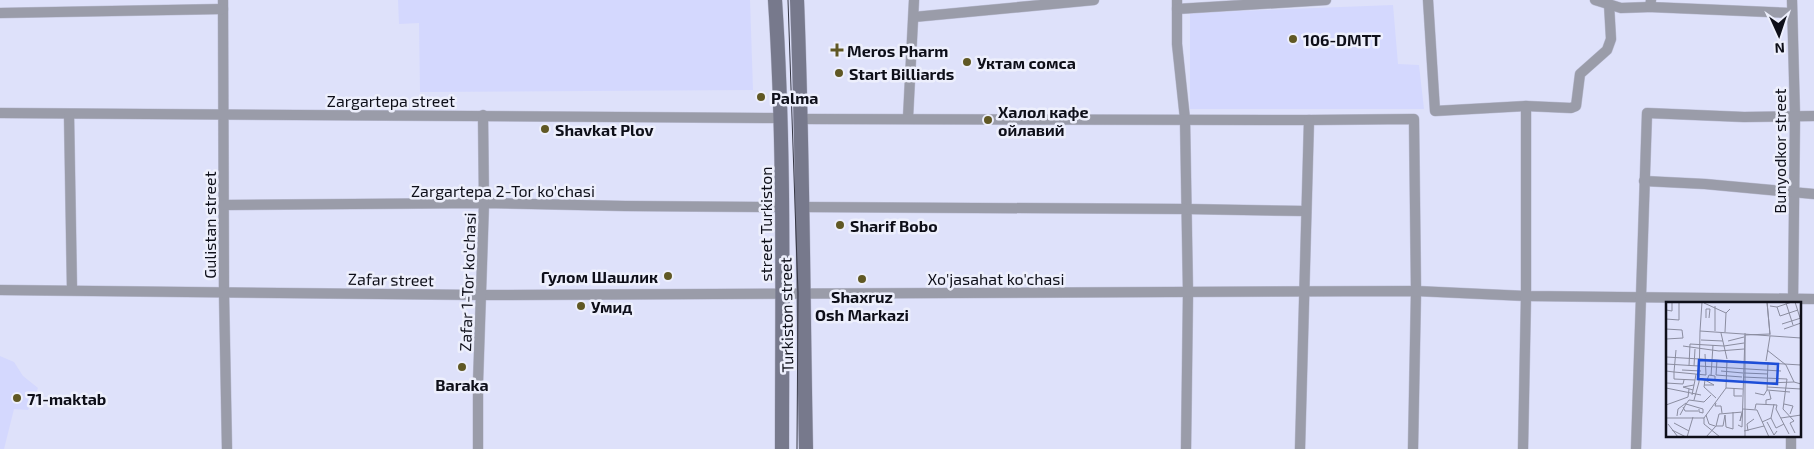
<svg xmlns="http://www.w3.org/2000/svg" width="1814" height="449" viewBox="0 0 1814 449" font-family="'Exo 2',sans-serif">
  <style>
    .built { fill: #d4d8fe }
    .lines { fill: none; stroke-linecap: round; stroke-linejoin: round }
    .minor-casing { stroke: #bdbfd6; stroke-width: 11 }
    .secondary-casing { stroke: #bdbfd6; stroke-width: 15 }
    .minor { stroke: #9a9ca9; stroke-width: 10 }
    .secondary { stroke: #77798c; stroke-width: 14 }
    .tram { stroke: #353643; stroke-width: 1 }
    .poi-dot { fill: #605824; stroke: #edeffc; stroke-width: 2 }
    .labels { text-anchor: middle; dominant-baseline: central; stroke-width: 5; stroke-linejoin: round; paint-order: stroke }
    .poi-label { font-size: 16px; font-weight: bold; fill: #0e0f19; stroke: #edeffc; text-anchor: start }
    .street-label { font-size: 16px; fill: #0e0f19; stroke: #edeffc }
    .inset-road { fill: none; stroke: #8b8da0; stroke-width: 1 }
    .view { fill: #1d4ed8; fill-opacity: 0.15; stroke: #1d4ed8; stroke-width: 2.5 }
    .inset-edge { fill: none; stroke: #0e0f19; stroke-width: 2.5 }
  </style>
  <rect width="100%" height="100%" fill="#dee1fa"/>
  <g class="built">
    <path d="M398,0H750L753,90L420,92L419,23L399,24Z"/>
    <path d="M1393,5L1398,64L1419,65L1424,109H1190V13Z"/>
    <path d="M0,356L14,362L23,376L38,388L28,410L14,409L4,449H0Z"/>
  </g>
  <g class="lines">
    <defs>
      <g id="minor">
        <path d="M223,0L224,293L227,449"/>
        <path d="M1177,0V44L1185,119L1188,293L1186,449"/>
        <path d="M1428,0L1435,111L1526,106L1571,108L1576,106L1580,74L1607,50L1611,39L1609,4"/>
        <path d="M1595,0L1621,8L1650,7"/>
        <path d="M1651,0L1650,7L1791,13"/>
        <path d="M1792,0L1795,116L1793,303"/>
        <path d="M1177,9L1326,0"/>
        <path d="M0,13L223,9"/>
        <path d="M914,17L1094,0"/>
        <path d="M0,113L781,118"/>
        <path d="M69,114L72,290"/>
        <path d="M908,118L914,0"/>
        <path d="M802,119L1309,120L1414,119L1416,291L1413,449"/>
        <path d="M1644,181L1705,184L1814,194"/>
        <path d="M224,205L484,203L625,206L782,207"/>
        <path d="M801,207L1186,209L1306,211"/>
        <path d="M0,290L481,295L1416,291L1526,296L1814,299"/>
        <path d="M478,449V383L484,203L483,115"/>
        <path d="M1300,449L1309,120"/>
        <path d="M1523,449L1526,296V106"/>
        <path d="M1636,449L1647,113L1744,117L1814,116"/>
        <path d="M1791,449V435"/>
      </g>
      <g id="secondary">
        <path d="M775,0C785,150 782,299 782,449"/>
        <path d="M797,0C803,150 803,299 806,449"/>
      </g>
    </defs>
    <use href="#minor" class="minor-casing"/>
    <use href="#secondary" class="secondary-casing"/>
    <use href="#minor" class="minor"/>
    <use href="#secondary" class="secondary"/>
    <path class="tram" d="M788,0L798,293L797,449"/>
  </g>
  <g class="poi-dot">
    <circle cx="1293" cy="39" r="5"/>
    <path d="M834.5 42.5h5v5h5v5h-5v5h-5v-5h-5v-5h5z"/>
    <circle cx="967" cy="62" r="5"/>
    <circle cx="839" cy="73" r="5"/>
    <circle cx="761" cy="97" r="5"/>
    <circle cx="988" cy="120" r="5"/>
    <circle cx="545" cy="129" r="5"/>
    <circle cx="840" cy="225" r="5"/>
    <circle cx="668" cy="276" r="5"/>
    <circle cx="862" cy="279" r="5"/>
    <circle cx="581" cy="306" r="5"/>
    <circle cx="462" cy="367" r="5"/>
    <circle cx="17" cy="398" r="5"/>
  </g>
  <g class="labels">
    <g class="poi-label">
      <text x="1303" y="39">106-DMTT</text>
      <text x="847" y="50">Meros Pharm</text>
      <text x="977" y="62">Уктам сомса</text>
      <text x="849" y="73">Start Billiards</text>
      <text x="771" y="97">Palma</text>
      <text x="998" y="111">Халол кафе<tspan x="998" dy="18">ойлавий</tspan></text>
      <text x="555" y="129">Shavkat Plov</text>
      <text x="850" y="225">Sharif Bobo</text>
      <text x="658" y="276" text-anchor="end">Гулом Шашлик</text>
      <text x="862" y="296" text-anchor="middle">Shaxruz<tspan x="862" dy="18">Osh Markazi</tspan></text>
      <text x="591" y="306">Умид</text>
      <text x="462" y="384" text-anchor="middle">Baraka</text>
      <text x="27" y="398">71-maktab</text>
    </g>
    <g class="street-label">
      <text x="391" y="100">Zargartepa street</text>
      <text transform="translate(1779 151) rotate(-90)">Bunyodkor street</text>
      <text x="503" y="190">Zargartepa 2-Tor ko'chasi</text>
      <text transform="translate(765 224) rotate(-90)">street Turkiston</text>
      <text transform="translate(209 225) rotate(-90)">Gulistan street</text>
      <text x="996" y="278">Xo'jasahat ko'chasi</text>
      <text transform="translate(391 279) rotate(1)">Zafar street</text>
      <text transform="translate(467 282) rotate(-88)">Zafar 1-Tor ko'chasi</text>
      <text transform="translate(786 315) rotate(-91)">Turkiston street</text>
    </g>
  </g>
  <g transform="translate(1666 302)">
    <rect width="135" height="135" fill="#dee1fa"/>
    <path class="inset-road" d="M36,0L34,29L135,36M101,0L104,33M129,0L135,19M38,1L60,11M120,1L127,23M49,4V29M104,4L111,5L126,0M111,5L114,14L132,8M0,8L6,9V0M40,16V7H44L43,16M0,17L13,18V0M116,22L135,16M0,27L16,28L17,36L0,37M118,27L135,21M59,30L60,11L64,7M55,31L61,57M35,38L57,39M62,39L78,35M17,44L53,49L78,47M10,48L8,70L40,73L39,52M101,48L120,63L128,80L135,82M0,55L135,63M51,58L50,73L76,75M100,59L104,34M102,60L101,88L124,90M0,62L115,69M23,64L24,42L58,44L78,41M28,64L29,47M16,68L35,69M0,69L8,70V77L29,78L30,72M55,69L77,71M78,71L102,72M45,74L47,43M77,75L121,77L117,107L128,119L124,121L129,131M33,77L39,78L38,85L50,96M41,78L43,73L49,74V79M0,81L17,82L18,78M101,81L128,80M38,83H48L39,78M101,85L135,87M0,86L35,93M60,86L61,58M68,86V94H76M27,88L17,85L28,83M89,91L98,93L101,88M26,93L29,78M28,98L33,80L34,29M50,101L49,104H55L56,111M20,102L23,98L38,100L45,93M100,102V98L105,97L103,89M118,102L127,104L124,112M0,103L22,95L23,87M17,105L19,109H32M77,107L91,108L103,135M89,107L90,102L111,103L110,107L123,132M76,111L74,119L76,111M14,113L20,102L37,107V111L33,110V107M40,113L43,122L49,124M11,114L12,107L20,101M1,116H38M105,116L110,126L118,122M115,116L135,113M96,120L105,116L108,102M101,120L108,133L111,129M8,121L23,129M2,122L12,135M72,123L76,125L79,33L104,32L101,0M50,124H57L59,113L60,125L67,127V110M6,128L20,135M78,129L98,124M82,129L81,122L88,117M79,134V31M21,135L27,115M40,135L50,124L53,112L77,110M54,135L38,122V116L60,86L77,87"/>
    <path class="view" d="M33,58L112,62L111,82L32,77Z"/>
    <rect width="135" height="135" class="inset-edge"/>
  </g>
  <g transform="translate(1779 35) rotate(177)" stroke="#edeffc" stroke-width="4" paint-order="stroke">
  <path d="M0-4L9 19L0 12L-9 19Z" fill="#0e0f19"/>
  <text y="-8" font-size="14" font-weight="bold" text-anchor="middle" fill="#0e0f19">N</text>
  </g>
</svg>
